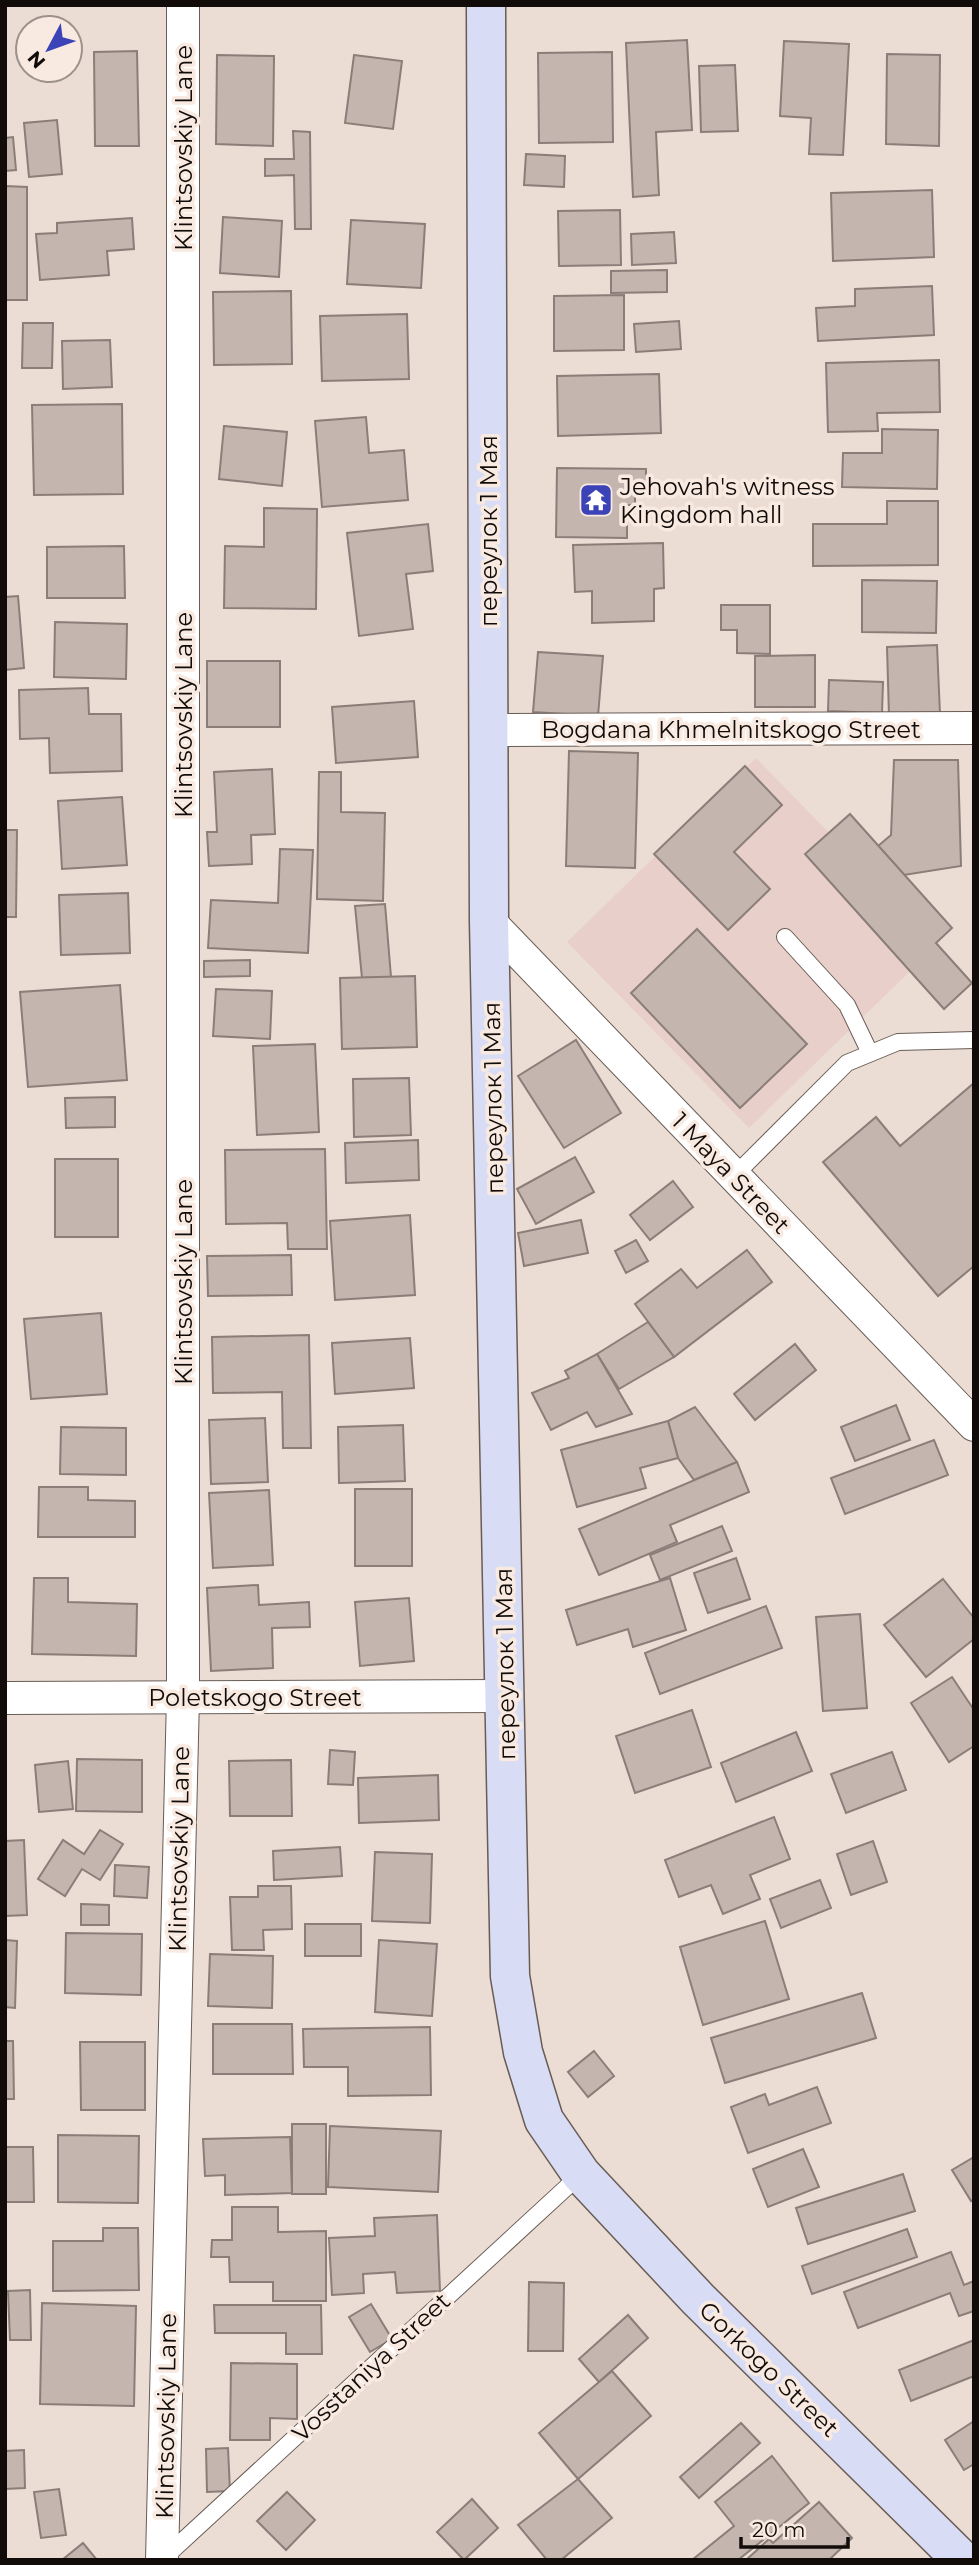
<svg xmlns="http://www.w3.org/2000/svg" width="979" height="2565" viewBox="0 0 979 2565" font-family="Montserrat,sans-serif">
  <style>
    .industrial { fill: #e9cfca }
    .building { fill: #c4b5af; stroke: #8b7d78; stroke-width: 2 }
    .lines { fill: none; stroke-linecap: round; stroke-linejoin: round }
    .lane-casing { stroke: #685c55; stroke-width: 18 }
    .street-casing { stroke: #685c55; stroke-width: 34 }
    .secondary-casing { stroke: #685c55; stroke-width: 41 }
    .lane { stroke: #fff; stroke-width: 16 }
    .street { stroke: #fff; stroke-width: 32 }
    .secondary { stroke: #d8dcf5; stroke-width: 38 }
    .labels { text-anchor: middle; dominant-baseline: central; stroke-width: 7; stroke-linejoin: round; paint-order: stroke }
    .street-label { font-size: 24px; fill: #110c09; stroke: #f8eae1 }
    .poi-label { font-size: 24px; fill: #110c09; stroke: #f8eae1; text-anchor: start }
  </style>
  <rect width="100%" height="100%" fill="#ebddd4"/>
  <path class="industrial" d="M756,758L938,944L749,1128L567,942Z"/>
  <g class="building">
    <path d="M687,40L692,130L656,132L659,195L633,197L626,43Z"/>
    <path d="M784,41L849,44L843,155L809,154L811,118L780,116Z"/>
    <path d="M137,51L139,146H95L94,52Z"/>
    <path d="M612,52L613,142L539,143L538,53Z"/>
    <path d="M887,54L940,55L939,146L886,144Z"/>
    <path d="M217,55L274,56L273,146L216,144Z"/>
    <path d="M354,55L402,61L393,129L345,123Z"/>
    <path d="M735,65L738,131L701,132L699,66Z"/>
    <path d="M57,120L62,174L29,177L24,123Z"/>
    <path d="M293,131L310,132L311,229H295L294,175L265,176V159H294Z"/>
    <path d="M13,137L16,170L5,171V138Z"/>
    <path d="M526,154L565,156L564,187L524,185Z"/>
    <path d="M5,186L27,187V300H5Z"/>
    <path d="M932,190L934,257L833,261L831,193Z"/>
    <path d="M620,210L621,265L559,266L558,211Z"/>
    <path d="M223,217L282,221L279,277L220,273Z"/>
    <path d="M132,218L134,249L107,251L109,275L40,280L36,234L57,233V223Z"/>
    <path d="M351,220L425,224L421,288L347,284Z"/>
    <path d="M674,232L676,263L632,265L631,234Z"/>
    <path d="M667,270V292L611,293V271Z"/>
    <path d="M932,286L934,335L818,341L816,308L855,306V289Z"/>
    <path d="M291,291L292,364L214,365L213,292Z"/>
    <path d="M624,295V350L554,351V296Z"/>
    <path d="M407,314L409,379L322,381L320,316Z"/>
    <path d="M679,321L681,349L636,352L634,324Z"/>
    <path d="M23,323H53L52,368H22Z"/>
    <path d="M110,340L112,387L63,389L62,341Z"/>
    <path d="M939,360L940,412L877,413L878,431L828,432L826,363Z"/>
    <path d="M659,374L661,433L558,436L557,376Z"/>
    <path d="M122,404L123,494L34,495L32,405Z"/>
    <path d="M366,417L369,453L404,450L408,500L322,507L315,421Z"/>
    <path d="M224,426L287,432L282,486L219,479Z"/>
    <path d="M882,429L938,430L937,489L842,487L843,453H882Z"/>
    <path d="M557,468L646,469V495H635V505H627V538L556,537Z"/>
    <path d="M887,501H938V565L813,566V524H887Z"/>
    <path d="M264,508L317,509L316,609L224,608L225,546L264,547Z"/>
    <path d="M428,524L433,571L406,574L413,629L359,636L347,533Z"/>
    <path d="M663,543L664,588L654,589V621L592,623V591L575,592L573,545Z"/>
    <path d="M124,546L125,598H47V547Z"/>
    <path d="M862,580L937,581L936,633L862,632Z"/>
    <path d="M18,596L24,668L5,670V597Z"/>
    <path d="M721,605H770V654L737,653V630H721Z"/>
    <path d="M55,622L127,624L126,679L54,677Z"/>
    <path d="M937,645L940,714L889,716L887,647Z"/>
    <path d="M538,652L603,656L598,716L533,712Z"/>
    <path d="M815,655V707H755V656Z"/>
    <rect x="207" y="661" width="73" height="66"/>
    <path d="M829,680L883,682L882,713L828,711Z"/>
    <path d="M88,688L89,714H121L122,771L50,773L49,738L20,739L19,690Z"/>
    <path d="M414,701L418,757L336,763L332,707Z"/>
    <path d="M569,751L638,753L635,868L566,866Z"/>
    <path d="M894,760H958L961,866L904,875L878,846L891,835Z"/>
    <path d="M745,766L782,805L734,852L770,889L728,930L654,854Z"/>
    <path d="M272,769L275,834L251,835L252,864L209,866L207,832H217L214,772Z"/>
    <path d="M319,772H341V812L385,813L383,901L317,899Z"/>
    <path d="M122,797L127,865L62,869L58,801Z"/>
    <path d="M850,814L952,928L936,943L972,983L944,1009L805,854Z"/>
    <path d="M5,830H17L16,917H5Z"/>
    <path d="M280,849L313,850L308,953L208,948L211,900L278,903Z"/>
    <path d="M128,893L130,953L61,955L59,895Z"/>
    <path d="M385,904L391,977L362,978L355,906Z"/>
    <path d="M697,929L807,1044L740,1108L631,993Z"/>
    <path d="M250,960V976L204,977V961Z"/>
    <path d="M415,976L417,1047L342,1049L340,978Z"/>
    <path d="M120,985L127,1080L28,1087L20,992Z"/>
    <path d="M216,989L272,991L270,1039L213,1036Z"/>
    <path d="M576,1040L621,1113L564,1148L518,1076Z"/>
    <path d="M315,1044L319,1132L257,1135L253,1046Z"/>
    <path d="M409,1078L411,1135L354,1137L353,1079Z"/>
    <path d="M974,1083V1266L938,1296L823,1162L876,1117L900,1146Z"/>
    <path d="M115,1097V1127L66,1128L65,1098Z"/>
    <path d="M418,1140L419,1180L346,1183L345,1143Z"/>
    <path d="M325,1149L327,1249H288L287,1223L226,1224L225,1150Z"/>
    <path d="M575,1157L594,1192L536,1224L517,1189Z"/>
    <rect x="55" y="1159" width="63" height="78"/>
    <path d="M673,1181L693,1207L650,1240L630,1215Z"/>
    <path d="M410,1215L415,1295L335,1300L330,1221Z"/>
    <path d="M581,1220L588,1253L524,1266L518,1233Z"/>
    <path d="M636,1240L648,1261L626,1273L615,1251Z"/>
    <path d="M747,1250L772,1282L674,1357L635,1304L681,1269L697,1288Z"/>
    <path d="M291,1255L292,1295L208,1296L207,1256Z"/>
    <path d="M101,1313L107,1394L31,1399L24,1319Z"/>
    <path d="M648,1322L674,1357L619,1389L597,1354Z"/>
    <path d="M309,1335L311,1448H283L282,1392L213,1393L212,1337Z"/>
    <path d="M410,1338L414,1388L335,1394L332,1343Z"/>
    <path d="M795,1344L816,1370L755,1420L734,1394Z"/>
    <path d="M597,1354L632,1414L596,1427L587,1412L551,1430L532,1393L569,1378L565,1371Z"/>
    <path d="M896,1405L910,1440L855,1461L841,1427Z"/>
    <path d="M695,1407L737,1462L694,1480L678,1458L668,1421Z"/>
    <path d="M265,1418L268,1482L211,1484L209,1420Z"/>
    <path d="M668,1421L678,1458L640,1468L646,1488L577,1507L561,1450Z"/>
    <path d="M403,1425L405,1481L339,1483L338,1427Z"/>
    <path d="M61,1427L126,1428V1475L60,1474Z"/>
    <path d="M934,1440L948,1475L845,1514L831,1478Z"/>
    <path d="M737,1462L749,1492L670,1525L677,1542L599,1575L579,1529Z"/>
    <path d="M39,1487H88V1500L135,1501V1537H38Z"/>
    <rect x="355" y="1489" width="57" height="77"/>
    <path d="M269,1490L273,1565L213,1568L209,1493Z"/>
    <path d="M722,1526L732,1551L660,1580L650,1555Z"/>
    <path d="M736,1558L750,1599L708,1613L694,1573Z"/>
    <path d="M34,1578H68V1602L137,1604L136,1656L32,1654Z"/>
    <path d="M670,1578L686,1630L633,1647L628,1629L577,1645L566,1610Z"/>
    <path d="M943,1579L974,1618V1639L926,1677L884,1625Z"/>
    <path d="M258,1585L259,1605L309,1602L310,1627L272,1628L273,1668L211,1671L207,1588Z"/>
    <path d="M409,1598L414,1661L360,1666L355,1602Z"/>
    <path d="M766,1606L782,1648L660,1694L645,1653Z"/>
    <path d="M860,1614L867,1708L823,1711L816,1617Z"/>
    <path d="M952,1677L974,1710V1746L949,1762L911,1703Z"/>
    <path d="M692,1710L711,1767L635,1793L616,1736Z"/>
    <path d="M796,1732L812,1771L736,1802L721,1763Z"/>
    <path d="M330,1750L355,1752L353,1785L328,1784Z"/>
    <path d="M892,1752L906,1790L846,1813L831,1774Z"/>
    <path d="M77,1759L142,1760V1812L76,1811Z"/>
    <path d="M291,1760L292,1816H230L229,1761Z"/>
    <path d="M68,1761L73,1809L39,1812L35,1765Z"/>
    <path d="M438,1775L439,1820L359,1823L358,1778Z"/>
    <path d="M774,1817L790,1859L750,1875L760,1899L723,1914L711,1885L679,1897L665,1860Z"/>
    <path d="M100,1830L123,1844L100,1880L82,1869L65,1896L38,1879L63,1840L84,1854Z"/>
    <path d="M24,1840L27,1915L5,1916V1841Z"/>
    <path d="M873,1841L887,1882L851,1895L837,1854Z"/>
    <path d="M340,1847L342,1876L274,1880L273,1851Z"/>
    <path d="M375,1852L432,1854L430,1923L372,1921Z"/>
    <path d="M115,1865L149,1867L147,1898L114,1896Z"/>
    <path d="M820,1880L831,1908L781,1928L770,1899Z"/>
    <path d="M258,1886H291L292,1929L263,1930L264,1950H232L230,1897H258Z"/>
    <path d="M81,1904L109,1905V1925H81Z"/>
    <path d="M765,1921L789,1999L703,2025L680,1947Z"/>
    <rect x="305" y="1924" width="56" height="32"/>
    <path d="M66,1933L142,1934L141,1995L65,1993Z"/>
    <path d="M5,1940L17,1941L15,2008L5,2007Z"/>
    <path d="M379,1940L437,1944L432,2016L375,2012Z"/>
    <path d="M210,1954L273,1956L272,2008L208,2006Z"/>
    <path d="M862,1993L876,2038L725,2083L711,2038Z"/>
    <path d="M213,2024H292L293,2074H213Z"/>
    <path d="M430,2027L431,2095L348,2096V2067H304L303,2029Z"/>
    <path d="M5,2041H13L14,2099H5Z"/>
    <path d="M80,2042H145V2110H81Z"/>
    <path d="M594,2051L614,2076L588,2097L568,2072Z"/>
    <path d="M817,2087L831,2123L748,2153L731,2107L765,2094L769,2105Z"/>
    <rect x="292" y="2124" width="34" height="70"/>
    <path d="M330,2126L441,2131L438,2192L328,2187Z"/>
    <path d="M58,2135L139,2136L138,2203L58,2202Z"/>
    <path d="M290,2137L292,2193L225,2195V2175L205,2176L203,2139Z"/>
    <path d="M5,2147H33L34,2202H5Z"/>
    <path d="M803,2149L819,2187L768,2207L753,2169Z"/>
    <path d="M974,2157V2199L971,2201L952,2170Z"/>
    <path d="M903,2174L915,2211L808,2244L796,2208Z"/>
    <path d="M232,2207H278V2232L326,2231V2301H273V2282H230L229,2257H211L212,2240H232Z"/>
    <path d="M437,2215L440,2291L397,2293L395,2272L363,2274L364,2293L332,2295L329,2238L375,2236L374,2218Z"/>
    <path d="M103,2228H138L139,2290L53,2291V2241H103Z"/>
    <path d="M907,2229L917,2257L812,2294L802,2266Z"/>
    <path d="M951,2252L964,2285L974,2281V2311L959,2316L950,2293L858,2328L844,2292Z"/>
    <path d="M529,2282L564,2283L563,2351H528Z"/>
    <path d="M30,2290L31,2340H10L8,2291Z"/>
    <path d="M42,2303L136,2306L134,2406L40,2404Z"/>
    <path d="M371,2304L392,2339L370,2352L349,2317Z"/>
    <path d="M214,2305H321L322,2354H286V2333H215Z"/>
    <path d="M628,2315L648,2338L599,2382L579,2359Z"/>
    <path d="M974,2340V2376L911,2401L899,2370Z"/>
    <path d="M231,2363L297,2364V2419L270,2418V2440H230Z"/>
    <path d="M612,2371L651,2416L578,2479L539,2433Z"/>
    <path d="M974,2421V2464L964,2470L945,2440Z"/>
    <path d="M741,2423L760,2443L699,2498L680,2477Z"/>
    <path d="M228,2448L230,2491L207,2492L206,2449Z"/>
    <path d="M24,2450L25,2488L5,2489V2451Z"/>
    <path d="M772,2456L809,2503L738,2560H692L734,2526L715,2502Z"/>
    <path d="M578,2479L612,2518L561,2560H547L518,2525Z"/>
    <path d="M59,2489L66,2535L41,2538L34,2492Z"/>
    <path d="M287,2492L315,2520L286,2550L257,2521Z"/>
    <path d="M472,2499L498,2528L464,2560L437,2532Z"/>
    <path d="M819,2502L852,2538L829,2560H746L769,2539L773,2543Z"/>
    <path d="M83,2543L97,2560H62Z"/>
  </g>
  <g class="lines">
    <defs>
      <g id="lane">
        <path d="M785,937L847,1005L870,1053"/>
        <path d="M734,1176L847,1063L898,1042L974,1040"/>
        <path d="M164,2558L581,2174"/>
      </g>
      <g id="street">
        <path d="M489,730L974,728"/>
        <path d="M489,921L974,1425"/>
        <path d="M5,1698L505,1696"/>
        <path d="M162,2560L183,1697V5"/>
      </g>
      <path id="secondary" d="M486,5L489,921L510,1976L523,2052L544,2120L581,2174L698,2299L962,2560"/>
    </defs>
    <use href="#lane" class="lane-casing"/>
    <use href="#street" class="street-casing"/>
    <use href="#secondary" class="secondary-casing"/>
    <use href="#lane" class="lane"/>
    <use href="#street" class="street"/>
    <use href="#secondary" class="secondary"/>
  </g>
  <defs>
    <symbol id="temple-square" viewBox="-11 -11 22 22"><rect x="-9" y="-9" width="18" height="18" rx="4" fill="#3c43b7" stroke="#f8eae1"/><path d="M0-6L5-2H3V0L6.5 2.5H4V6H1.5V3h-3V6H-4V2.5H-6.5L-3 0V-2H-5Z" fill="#fff"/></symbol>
  </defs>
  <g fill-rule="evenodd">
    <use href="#temple-square" x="577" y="481" width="38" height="38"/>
  </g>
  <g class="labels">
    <g class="street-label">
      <text transform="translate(183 148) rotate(-90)">Klintsovskiy Lane</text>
      <text transform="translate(488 531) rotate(-90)">переулок 1 Мая</text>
      <text transform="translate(183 715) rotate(-90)">Klintsovskiy Lane</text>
      <text x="731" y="729">Bogdana Khmelnitskogo Street</text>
      <text transform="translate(493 1098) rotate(-91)">переулок 1 Мая</text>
      <text transform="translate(731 1173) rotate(46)">1 Maya Street</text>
      <text transform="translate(183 1282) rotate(-90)">Klintsovskiy Lane</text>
      <text transform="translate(505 1664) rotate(-91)">переулок 1 Мая</text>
      <text x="255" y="1697">Poletskogo Street</text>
      <text transform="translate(179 1849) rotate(-89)">Klintsovskiy Lane</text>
      <text transform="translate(371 2367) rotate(-43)">Vosstaniya Street</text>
      <text transform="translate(769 2369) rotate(44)">Gorkogo Street</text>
      <text transform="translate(166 2416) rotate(-89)">Klintsovskiy Lane</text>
    </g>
    <g class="poi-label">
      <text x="620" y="486">Jehovah's witness<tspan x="620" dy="28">Kingdom hall</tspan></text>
    </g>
  </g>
  <rect width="979" height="2565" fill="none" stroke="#110c09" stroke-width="14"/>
  <g transform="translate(49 49) rotate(229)"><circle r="33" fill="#f8eae1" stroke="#9c918b" stroke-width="2"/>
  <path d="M0-5L12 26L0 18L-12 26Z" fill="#3c43b7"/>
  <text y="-10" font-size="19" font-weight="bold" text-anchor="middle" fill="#110c09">N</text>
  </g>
  <path d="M741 2537v10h107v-10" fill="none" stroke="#110c09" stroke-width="3.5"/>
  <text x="752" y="2537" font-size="21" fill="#110c09" stroke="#f8eae1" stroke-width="5" paint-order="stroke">20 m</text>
</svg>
